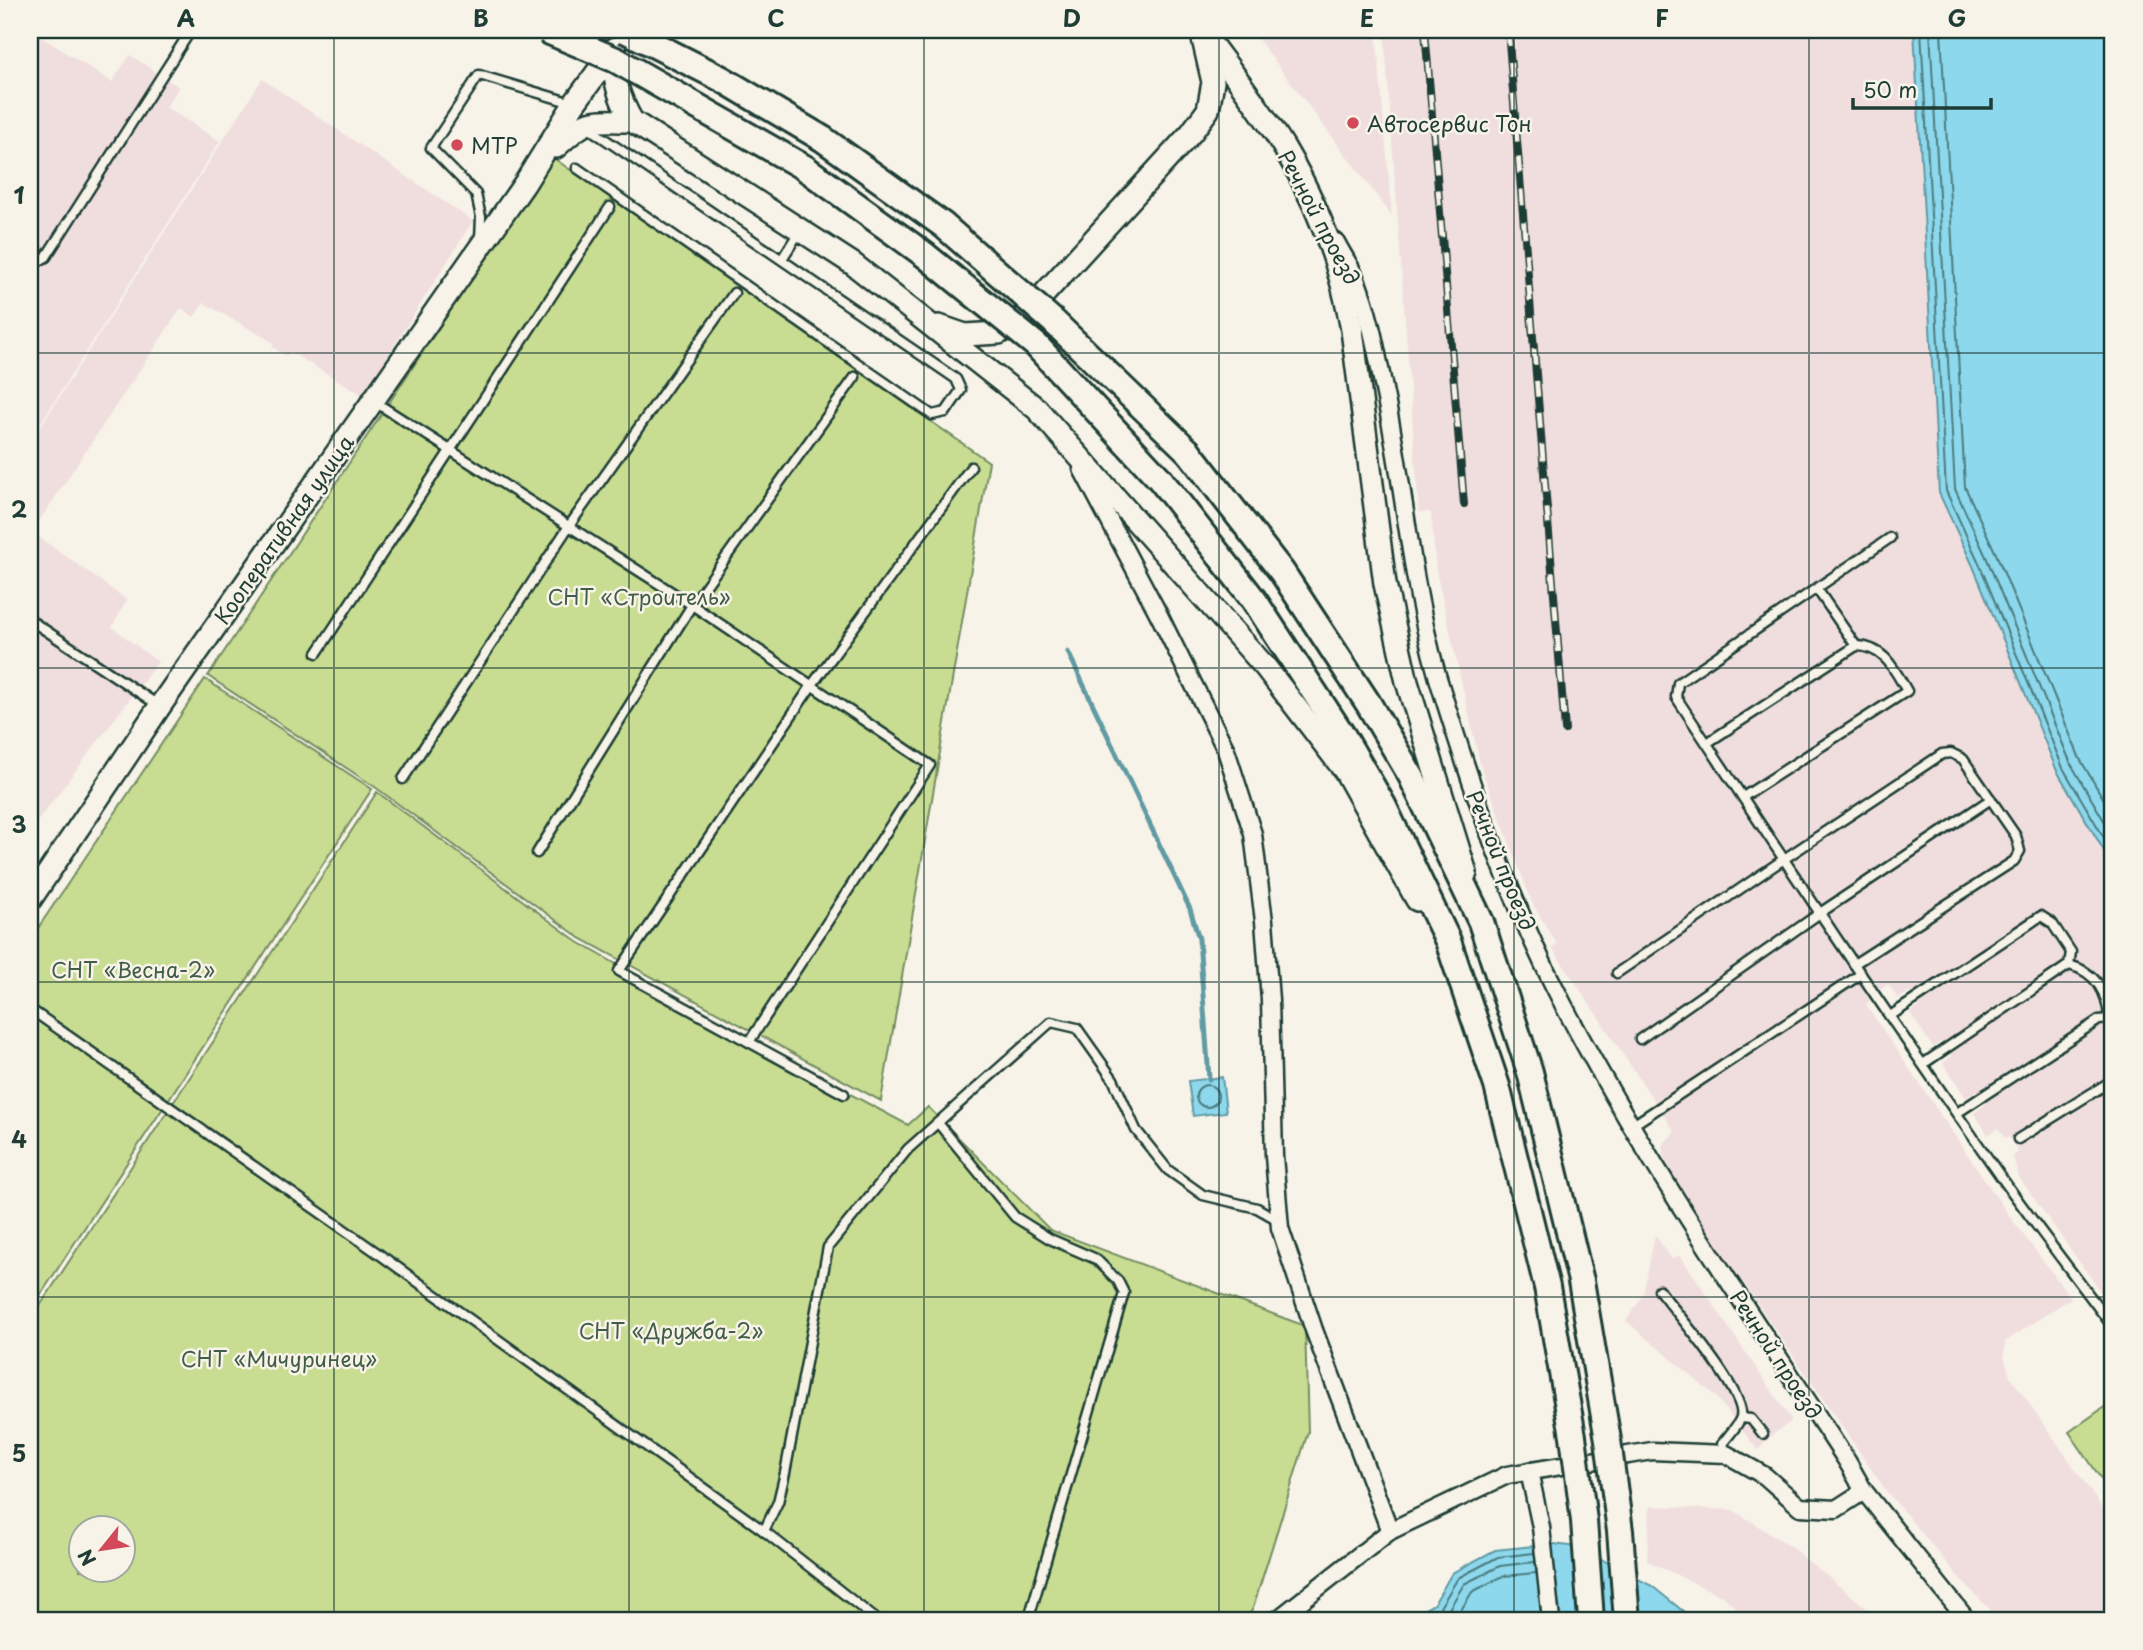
<svg xmlns="http://www.w3.org/2000/svg" width="2143" height="1650" viewBox="0 0 2143 1650" font-family="'Playpen Sans',sans-serif">
  <style>
    .built { fill: #f0dedf }
    .green { fill: #c8dd92; stroke: #748d63; stroke-width: 2; fill-rule: evenodd }
    .water { fill: #8dd8ed; stroke: #619aa3; stroke-width: 2 }
    .lines { fill: none; stroke-linecap: round; stroke-linejoin: round }
    .shore { stroke: #4b7b7e; stroke-width: 2 }
    .stream { stroke: #619aa3; stroke-width: 5 }
    .service-casing { stroke: #1f3d34; stroke-width: 13 }
    .minor-casing { stroke: #1f3d34; stroke-width: 21 }
    .secondary-casing { stroke: #1f3d34; stroke-width: 26 }
    .primary-casing { stroke: #1f3d34; stroke-width: 30 }
    .service { stroke: #f7f3e8; stroke-width: 8 }
    .minor { stroke: #f7f3e8; stroke-width: 16 }
    .secondary { stroke: #f7f3e8; stroke-width: 21 }
    .primary { stroke: #f7f3e8; stroke-width: 24 }
    .rail-casing { stroke: #1f3d34; stroke-width: 8 }
    .rail { stroke: #f7f3e8; stroke-width: 5; stroke-dasharray: 16; stroke-linecap: butt }
    .primary-bridge-casing { stroke: #1f3d34; stroke-width: 30; stroke-linecap: butt }
    .primary-bridge { stroke: #f7f3e8; stroke-width: 24 }
    .grid { fill: none; stroke: #1f3d34; stroke-width: 2; stroke-opacity: 0.55 }
    .poi-dot { fill: #d1495b; stroke: #f7f3e8; stroke-width: 2.5 }
    .labels { text-anchor: middle; dominant-baseline: central; stroke-width: 5; stroke-linejoin: round; paint-order: stroke }
    .poi-label { font-size: 21px; fill: #1f3d34; stroke: #f7f3e8; text-anchor: start }
    .street-label { font-size: 21px; fill: #1f3d34; stroke: #f7f3e8 }
    .park-label { font-size: 21px; fill: #415d47; stroke: #f7f3e8 }
    .neatline { fill: none; stroke: #1f3d34; stroke-width: 2.5 }
    .grid-label { font-size: 23px; text-anchor: middle; font-weight: bold; fill: #1f3d34 }
  </style>
  <rect width="100%" height="100%" fill="#f7f3e8"/>
  <filter id="ink" filterUnits="userSpaceOnUse"><feTurbulence type="fractalNoise" baseFrequency=".0143" numOctaves="2"/><feDisplacementMap in="SourceGraphic" scale="14" xChannelSelector="R" yChannelSelector="G"/><feConvolveMatrix kernelMatrix="1 2 1 2 8 2 1 2 1" color-interpolation-filters="sRGB"/></filter>
  <g filter="url(#ink)">
    <g class="built">
      <path d="M30,30L112,82L130,55L179,87L166,107L220,141L30,440Z"/>
      <path d="M1251,30H1376L1392,216Z"/>
      <path d="M1384,30H1914L1939,493L1973,566L2057,771L2113,866V1309L2018,1176L2013,1156L2018,1153L2009,1137L2005,1138L1998,1128L1988,1135L1974,1113L1985,1105L1976,1091L1966,1098L1943,1063L1952,1056L1942,1041L1933,1047L1910,1013L1919,1007L1909,992L1898,999L1888,984L1875,994L1866,1005L2010,1217L2071,1298L2005,1342L2004,1356L2010,1376L2113,1523V1620H2004L1996,1616L1962,1581L1887,1492L1684,1197L1666,1162L1662,1145L1675,1132L1552,948L1557,944L1533,905L1481,768L1436,571L1431,512H1419Z"/>
      <path d="M262,79L473,221L363,395L290,352L286,356L272,347L274,343L204,303L194,317L181,308L32,532L127,600L112,627L158,662L30,831V443Z"/>
      <path d="M1655,1235L1672,1259L1680,1255L1792,1421L1772,1435L1758,1450L1714,1395L1626,1321L1643,1295Z"/>
      <path d="M1650,1506L1733,1510L1790,1546L1881,1620H1752L1722,1596L1647,1561Z"/>
    </g>
    <g class="green">
      <path d="M552,157L989,462L881,1101L580,938L375,787L208,676Z"/>
      <path d="M205,679L372,789L30,1311V940Z"/>
      <path d="M377,792L578,942L725,1027L908,1125L928,1107L1050,1230L1305,1326L1308,1432L1253,1608L1247,1620H30V1321ZM80,1528H122V1570H80Z"/>
      <path d="M2113,1401V1496L2069,1432Z"/>
    </g>
    <g class="water">
      <path d="M1914,30H2113V866L2057,771L1973,566L1939,493Z"/>
      <path d="M1222,1077L1226,1112L1193,1116L1188,1081Z"/>
      <path d="M1554,1544L1584,1548L1611,1565L1652,1586L1694,1620H1405L1434,1604L1452,1573L1495,1550Z"/>
    </g>
    <g class="lines">
      <g class="shore">
        <path d="M1921,30L1946,491L1979,563L2063,768L2113,853"/>
        <path d="M1930,30L1955,489L1987,559L2071,764L2113,836"/>
        <path d="M1941,30L1965,487L1997,556L2080,759L2113,815"/>
        <circle cx="1207" cy="1096" r="11"/>
        <path d="M1419,1620L1439,1609L1458,1578L1498,1557L1534,1553"/>
        <path d="M1438,1620L1446,1614L1464,1584L1500,1566L1535,1562"/>
        <path d="M1455,1620L1472,1592L1503,1576L1536,1573"/>
      </g>
      <path class="stream" d="M1068,652L1190,909L1199,939L1209,1079"/>
      <defs>
        <g id="service">
          <path d="M577,168L932,415L946,412L961,390L956,379L593,131"/>
          <path d="M480,240L481,217L476,194L431,148L479,75L572,103"/>
          <path d="M782,259L799,232"/>
          <path d="M30,266L46,257L191,30"/>
          <path d="M375,402L692,605L930,765L749,1042"/>
          <path d="M1890,538L1678,683L1676,697C1782,857 1888,1017 1999,1174C2036,1226 2075,1276 2113,1327"/>
          <path d="M1817,589L1856,646"/>
          <path d="M30,620L158,705"/>
          <path d="M317,653L610,207"/>
          <path d="M1707,743L1856,646C1884,646 1894,669 1907,691L1743,797"/>
          <path d="M403,779L569,526L734,293"/>
          <path d="M537,853L692,605L855,377"/>
          <path d="M2069,965C2096,972 2108,993 2109,1019"/>
          <path d="M1617,973L1784,859L1942,754L1951,753L1963,759L2016,836L2020,851L2014,861L1854,964"/>
          <path d="M30,1009L379,1254L764,1531"/>
          <path d="M1890,1016L2041,916L2052,923L2071,952L2069,965L1923,1064"/>
          <path d="M1640,1039L1820,913L1991,799"/>
          <path d="M844,1094L619,971L812,685L971,467"/>
          <path d="M1957,1113L2099,1020L2109,1019L2113,1024"/>
          <path d="M938,1123L1015,1217L1050,1239L1096,1259L1118,1281L1124,1293L1031,1611"/>
          <path d="M1633,1125L1861,974"/>
          <path d="M2018,1139L2113,1080"/>
          <path d="M1659,1290C1676,1312 1747,1394 1741,1417C1738,1426 1728,1436 1722,1444L1726,1454"/>
          <path d="M1741,1418L1751,1419L1763,1434"/>
          <path d="M877,1620L764,1531L778,1502L785,1473L828,1247L908,1149L1051,1022L1077,1028L1113,1079L1136,1130L1168,1170L1203,1195L1257,1208L1280,1221"/>
        </g>
        <g id="minor">
          <path d="M1336,242C1342,254 1350,265 1355,277C1371,315 1377,355 1385,394C1406,495 1412,599 1444,698C1477,803 1512,906 1563,1004C1646,1163 1749,1311 1847,1461L1864,1491L1967,1620"/>
          <path d="M1082,469L1158,613L1226,750L1253,834L1264,921L1270,1000L1274,1156L1280,1228L1314,1330L1390,1531"/>
          <path d="M1529,1471L1541,1527L1551,1620"/>
          <path d="M1277,1620L1390,1531L1507,1475L1652,1451L1726,1454L1765,1476L1800,1507L1836,1509L1864,1491"/>
        </g>
        <g id="secondary">
          <path d="M1201,30C1229,69 1260,107 1285,149C1318,205 1341,266 1352,330L1385,584L1407,682L1466,873"/>
          <path d="M612,51C614,80 618,96 632,121L853,264L1037,409L1266,668L1345,771L1417,900"/>
          <path d="M556,147C588,117 589,121 632,121"/>
          <path d="M939,326L965,335L999,333L1024,316L1191,133L1208,110L1213,82L1203,39"/>
          <path d="M30,900L160,706L525,183L574,104L615,48"/>
        </g>
        <g id="primary">
          <path d="M1189,452L1282,572L1368,703L1411,776L1481,922L1530,1072L1581,1281"/>
          <path d="M1160,479L1254,600L1343,736L1383,805L1448,941L1497,1086L1547,1287"/>
        </g>
      </defs>
      <use href="#service" class="service-casing"/>
      <use href="#minor" class="minor-casing"/>
      <use href="#secondary" class="secondary-casing"/>
      <use href="#primary" class="primary-casing"/>
      <use href="#service" class="service"/>
      <use href="#minor" class="minor"/>
      <use href="#secondary" class="secondary"/>
      <use href="#primary" class="primary"/>
      <defs>
        <g id="rail">
          <path d="M1425,30L1464,504"/>
          <path d="M1508,30L1565,730"/>
        </g>
      </defs>
      <use href="#rail" class="rail-casing"/>
      <use href="#rail" class="rail"/>
      <defs>
        <g id="primary-bridge">
          <path d="M545,30L616,60L805,168L925,255L1036,345L1160,479"/>
          <path d="M625,30L722,79L823,139L943,225L1053,321L1189,452"/>
          <path d="M1581,1281L1608,1440L1620,1531L1627,1620"/>
          <path d="M1547,1287L1573,1436L1584,1521L1591,1620"/>
        </g>
      </defs>
      <use href="#primary-bridge" class="primary-bridge-casing"/>
      <use href="#primary-bridge" class="primary-bridge"/>
    </g>
  </g>
  <path class="grid" d="M334,30V1620M629,30V1620M924,30V1620M1219,30V1620M1514,30V1620M1809,30V1620M30,353H2113M30,668H2113M30,982H2113M30,1297H2113"/>
  <g class="poi-dot">
    <circle cx="1353" cy="123" r="7"/>
    <circle cx="457" cy="145" r="7"/>
  </g>
  <g class="labels">
    <g class="poi-label">
      <text x="1367" y="123">Автосервис Тон</text>
      <text x="471" y="145">МТР</text>
    </g>
    <g class="street-label">
      <text transform="translate(1320 217) rotate(62)">Речной проезд</text>
      <text transform="translate(283 529) rotate(-55)">Кооперативная улица</text>
      <text transform="translate(1502 860) rotate(68)">Речной проезд</text>
      <text transform="translate(1777 1354) rotate(57)">Речной проезд</text>
    </g>
    <g class="park-label">
      <text x="639" y="596">СНТ «Строитель»</text>
      <text x="133" y="969">СНТ «Весна-2»</text>
      <text x="671" y="1330">СНТ «Дружба-2»</text>
      <text x="279" y="1358">СНТ «Мичуринец»</text>
    </g>
  </g>
  <rect width="2143" height="1650" fill="none" stroke="#f7f3e8" stroke-width="77"/>
  <g transform="translate(102 1549) rotate(240)"><circle r="33" fill="#f7f3e8" stroke="#a1aaa0" stroke-width="2"/>
  <path d="M0-5L12 26L0 18L-12 26Z" fill="#d1495b"/>
  <text y="-10" font-size="19" font-weight="bold" text-anchor="middle" fill="#1f3d34">N</text>
  </g>
  <path d="M1853 98v10h138v-10" fill="none" stroke="#1f3d34" stroke-width="3.5"/>
  <text x="1863" y="98" font-size="21" fill="#1f3d34" stroke="#f7f3e8" stroke-width="5" paint-order="stroke">50 m</text>
  <rect x="38" y="38" width="2066" height="1574" class="neatline"/>
  <g class="grid-label">
    <text x="186" y="27">A</text>
    <text x="481" y="27">B</text>
    <text x="776" y="27">C</text>
    <text x="1072" y="27">D</text>
    <text x="1367" y="27">E</text>
    <text x="1662" y="27">F</text>
    <text x="1957" y="27">G</text>
    <text x="19" y="204">1</text>
    <text x="19" y="518">2</text>
    <text x="19" y="833">3</text>
    <text x="19" y="1148">4</text>
    <text x="19" y="1462">5</text>
  </g>
</svg>
